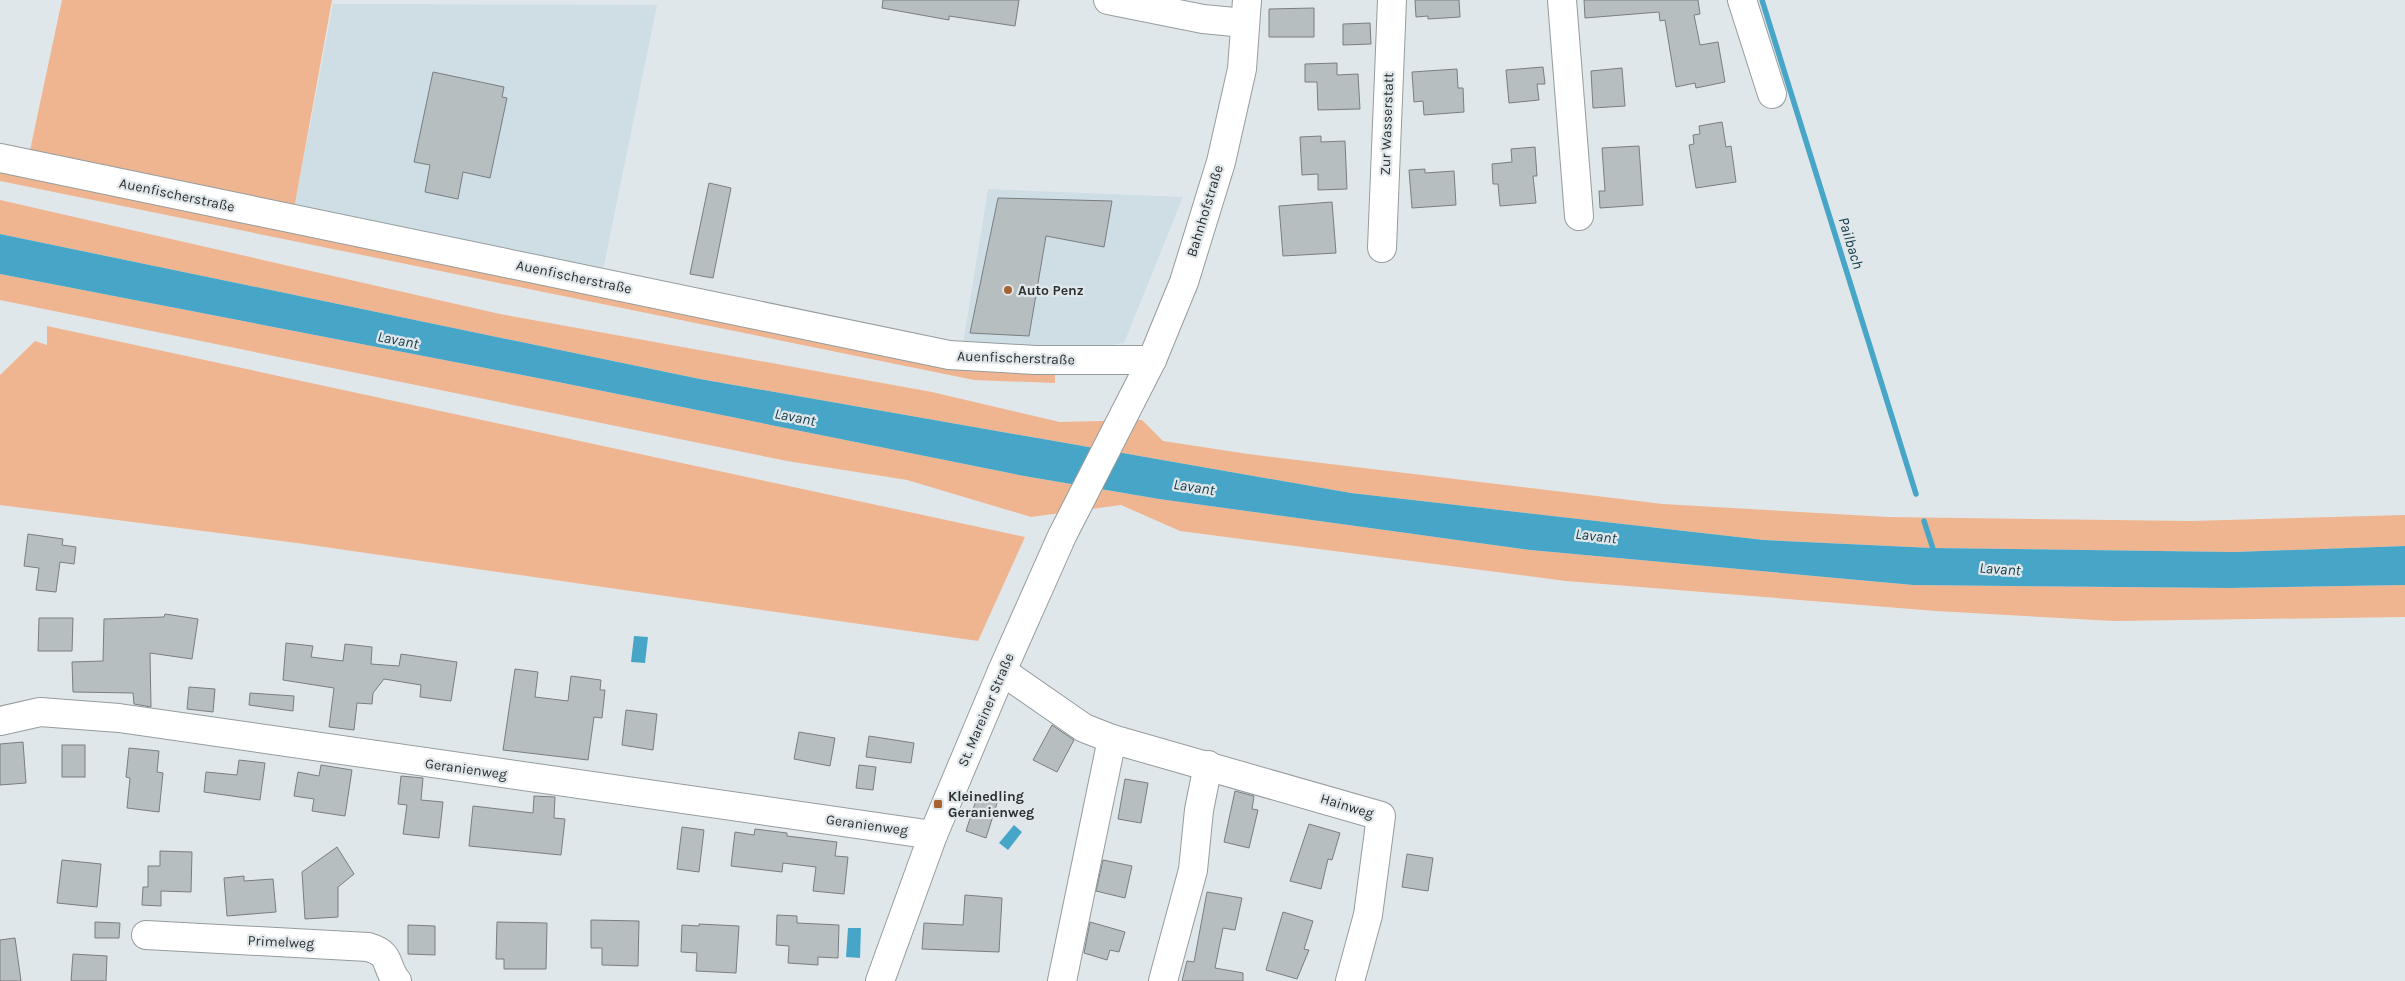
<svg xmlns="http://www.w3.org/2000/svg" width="2405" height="981" viewBox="0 0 2405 981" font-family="Karla,sans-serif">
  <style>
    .built { fill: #cedee4 }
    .green { fill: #efb590 }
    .water { fill: #47a6c7 }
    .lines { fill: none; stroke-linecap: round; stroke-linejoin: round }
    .stream { stroke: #47a6c7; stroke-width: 5.5 }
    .building { fill: #b7bec0; stroke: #787e81 }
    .minor-casing { stroke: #959c9e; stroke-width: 30 }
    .minor { stroke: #fff; stroke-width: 28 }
    .poi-dot { fill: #a66232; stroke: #e0e7ea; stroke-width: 2 }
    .labels { text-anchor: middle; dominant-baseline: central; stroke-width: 4.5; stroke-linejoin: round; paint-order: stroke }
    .street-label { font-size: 14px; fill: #2c2f30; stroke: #e0e7ea }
    .poi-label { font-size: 14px; font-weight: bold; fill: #2c2f30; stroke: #e0e7ea; text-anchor: start }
    .water-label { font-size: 15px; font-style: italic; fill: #0d3947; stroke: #e0e7ea }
  </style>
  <rect width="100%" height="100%" fill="#e0e7ea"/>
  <g class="built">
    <path d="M333,4L657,5L602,275L294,209Z"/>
    <path d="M988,189L1183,197L1124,343L1091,348L963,344Z"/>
  </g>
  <g class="green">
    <path d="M62,0H332L294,209L29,155Z"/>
    <path d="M0,169L1055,372V383L974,380L0,181Z"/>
    <path d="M0,200L500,314L932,392L1060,422L1142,420L1163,441L1248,454L1663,504L1888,517L2191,521L2405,515V546L2234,552L1933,548L1764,540L1351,493L700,379L0,234Z"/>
    <path d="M0,274L553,381L1024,476L1159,499L1530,550L1913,585L2230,588L2405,585V617L2114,621L1936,611L1566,581L1180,531L1121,505L1031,517L907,480L787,461L0,300Z"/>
    <path d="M47,326L1025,537L978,641L297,543L0,505V375L35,341L47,345Z"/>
  </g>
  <g class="water">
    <path d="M0,234L700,379L1351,493L1764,540L1933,548L2234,552L2405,546V585L2230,588L1913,585L1530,550L1159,499L1024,476L553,381L0,274Z"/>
    <path d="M634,636L648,637L645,663L631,662Z"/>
    <path d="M1014,825L1022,832L1008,850L999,843Z"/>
    <path d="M848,928H861L860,958L846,957Z"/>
  </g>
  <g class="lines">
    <g class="stream">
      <path d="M1762,0L1916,494"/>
      <path d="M1924,521L1935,555"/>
    </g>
  </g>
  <g class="building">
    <path d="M883,0H1019L1015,26L949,16V20L882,8Z"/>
    <path d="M1415,0H1459L1460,17L1428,19V16L1416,17Z"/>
    <path d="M1584,0H1698L1700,14L1694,15L1700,45L1718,42L1725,82L1696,88L1695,83L1676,87L1665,20L1660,21L1659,12L1585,18Z"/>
    <path d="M1314,8V37H1269V9Z"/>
    <path d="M1370,23L1371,44L1343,45V24Z"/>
    <path d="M1337,63V75L1358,74L1360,109L1318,110L1317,82H1305V64Z"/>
    <path d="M1543,67L1545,84H1537L1539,100L1509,103L1506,70Z"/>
    <path d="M1622,68L1625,106L1593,108L1591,71Z"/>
    <path d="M1457,69L1458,88H1463L1464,112L1424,115L1423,101L1414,102L1412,72Z"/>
    <path d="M433,72L504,87L502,97L507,98L490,178L463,172L458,199L425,192L430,165L414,162Z"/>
    <path d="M1722,122L1726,147L1731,146L1736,182L1696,188L1689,145L1694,144L1693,135L1700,134L1699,126Z"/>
    <path d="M1321,136V142L1345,141L1347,189L1318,190V174L1302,175L1300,137Z"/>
    <path d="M1639,146L1643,205L1600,208L1599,191H1605L1602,148Z"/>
    <path d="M1535,147L1537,176H1533L1536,203L1500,206L1498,184H1493L1492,164L1512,162L1511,149Z"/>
    <path d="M1425,169V173L1454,171L1456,205L1412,208L1409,170Z"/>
    <path d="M709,183L731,188L713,278L690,274Z"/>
    <path d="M998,198L1112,201L1104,247L1046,236L1029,336L970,333Z"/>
    <path d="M1332,202L1336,253L1283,256L1279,206Z"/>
    <path d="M28,534L63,539L62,545L76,547L74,564L60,562L56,592L36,590L39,568L24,566Z"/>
    <path d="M165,614L198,619L192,659L150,653L151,707L134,704L133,693L73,692L72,662L103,661L104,619L164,617Z"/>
    <path d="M39,618H73L72,651H38Z"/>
    <path d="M286,643L313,646L311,657L343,661L345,644L372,647L371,664L399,666L401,654L457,662L451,701L420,697L421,685L384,679L373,693L372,704L357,703L354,730L329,727L334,688L283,680Z"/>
    <path d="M515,669L538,672L535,697L568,701L571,676L601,680L600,690H605L602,718L594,717L588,760L503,750Z"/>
    <path d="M189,687L215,689L213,712L187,709Z"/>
    <path d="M250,693L294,696L293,711L249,705Z"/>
    <path d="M626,710L657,714L653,750L622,745Z"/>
    <path d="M1052,725L1074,740L1057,772L1033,760Z"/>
    <path d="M799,732L835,738L830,766L794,759Z"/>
    <path d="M869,736L914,743L911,763L866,757Z"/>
    <path d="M23,742L26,783L0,785V744Z"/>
    <rect x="62" y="745" width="23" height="32"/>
    <path d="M129,748L159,751L157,772L163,773L159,812L127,808L130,778L126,777Z"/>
    <path d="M239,760L265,763L260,800L204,792L206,772L237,775Z"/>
    <path d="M321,765L352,770L345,816L312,811L314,799L294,796L298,772L319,776Z"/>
    <path d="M859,765L876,767L873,790L856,788Z"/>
    <path d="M401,776L423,778L421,800L443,802L439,838L403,834L407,805L398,804Z"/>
    <path d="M1125,779L1148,783L1141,823L1118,819Z"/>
    <path d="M1235,791L1254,796L1252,809L1258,810L1249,848L1224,842Z"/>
    <path d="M978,794L998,800L986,838L966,831Z"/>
    <path d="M534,796L555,797L554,818L565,819L561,855L469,846L473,806L533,813Z"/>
    <path d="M1309,824L1340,833L1332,860L1328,859L1321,889L1290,881Z"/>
    <path d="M682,827L704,830L699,872L677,869Z"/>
    <path d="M755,829L787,833V836L837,842L835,856L848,857L844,894L813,891L816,867L783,863L782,872L731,866L735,832L754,835Z"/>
    <path d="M337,847L354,874L338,887V917L305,919L302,872Z"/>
    <path d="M160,851L192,852L191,892L161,891V906L142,905L143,887H148V866H160Z"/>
    <path d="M1407,854L1433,858L1428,891L1402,887Z"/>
    <path d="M62,860L101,864L97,907L57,903Z"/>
    <path d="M1103,860L1132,866L1125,898L1096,891Z"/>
    <path d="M244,876V881L273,879L276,912L227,916L224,878Z"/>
    <path d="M1207,892L1242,898L1235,930L1223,928L1215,968L1243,973V981H1182L1187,961L1194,962Z"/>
    <path d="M965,895L1002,898L999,952L922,949L924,923L963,925Z"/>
    <path d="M1283,912L1313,921L1304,949L1309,950L1297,979L1266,970Z"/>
    <path d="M777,915L797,916V923L839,925L838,958L818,957V965L788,963L789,946L776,945Z"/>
    <path d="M591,920L639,921L638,966L602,965V948H591Z"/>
    <path d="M95,922L120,923L119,938H95Z"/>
    <path d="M497,922L547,923L546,969H504V959H496Z"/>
    <path d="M1090,922L1125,932L1119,952L1110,950L1107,960L1084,953Z"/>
    <path d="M699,924L739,926L736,973L696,971L697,953L681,952L682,925L699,926Z"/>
    <path d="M408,925L435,926V955L408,954Z"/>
    <path d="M15,938L21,981H0V940Z"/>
    <path d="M73,954L107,956L106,981H71Z"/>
  </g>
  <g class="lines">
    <defs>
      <g id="minor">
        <path d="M1108,0L1203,19L1245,23"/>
        <path d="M1562,0L1579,216"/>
        <path d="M1742,0L1772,94"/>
        <path d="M0,158L949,355L1035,360H1152"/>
        <path d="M1382,248L1392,0"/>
        <path d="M1002,671L1084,728L1112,739L1381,816L1368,915L1350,981"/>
        <path d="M0,721L40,712L119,718L933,835"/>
        <path d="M146,935L368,947C393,954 384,966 397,981"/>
        <path d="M880,981L933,835L1002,671L1062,536L1152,360L1184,282L1221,162L1242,69L1247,0"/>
        <path d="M1062,981L1112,739"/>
        <path d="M1163,981L1193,870L1199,810L1208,765"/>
      </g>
    </defs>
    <use href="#minor" class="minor-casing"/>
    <use href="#minor" class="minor"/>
  </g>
  <g class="poi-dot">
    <circle cx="1008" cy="290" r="5"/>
    <rect x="933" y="799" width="10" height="10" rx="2.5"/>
  </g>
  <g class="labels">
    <g class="street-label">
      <text transform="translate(1387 124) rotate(-88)">Zur Wasserstatt</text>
      <text transform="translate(177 195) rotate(12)">Auenfischerstraße</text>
      <text transform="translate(1205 211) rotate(-73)">Bahnhofstraße</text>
      <text transform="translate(574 277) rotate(12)">Auenfischerstraße</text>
      <text transform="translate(1016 358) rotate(2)">Auenfischerstraße</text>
      <text transform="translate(986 710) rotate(-67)">St. Mareiner Straße</text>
      <text transform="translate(466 769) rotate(8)">Geranienweg</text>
      <text transform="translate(1347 806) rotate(17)">Hainweg</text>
      <text transform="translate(867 825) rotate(8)">Geranienweg</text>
      <text transform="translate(281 942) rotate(3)">Primelweg</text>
    </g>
    <g class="poi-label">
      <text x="1018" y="290">Auto Penz</text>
      <text x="948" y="796">Kleinedling<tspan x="948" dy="16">Geranienweg</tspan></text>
    </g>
    <g class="water-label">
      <text transform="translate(1851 243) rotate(73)">Pailbach</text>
      <text transform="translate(398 340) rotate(11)">Lavant</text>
      <text transform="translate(795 417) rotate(11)">Lavant</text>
      <text transform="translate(1194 487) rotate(9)">Lavant</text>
      <text transform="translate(1596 536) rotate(7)">Lavant</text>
      <text transform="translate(2000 569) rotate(4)">Lavant</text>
    </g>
  </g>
</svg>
